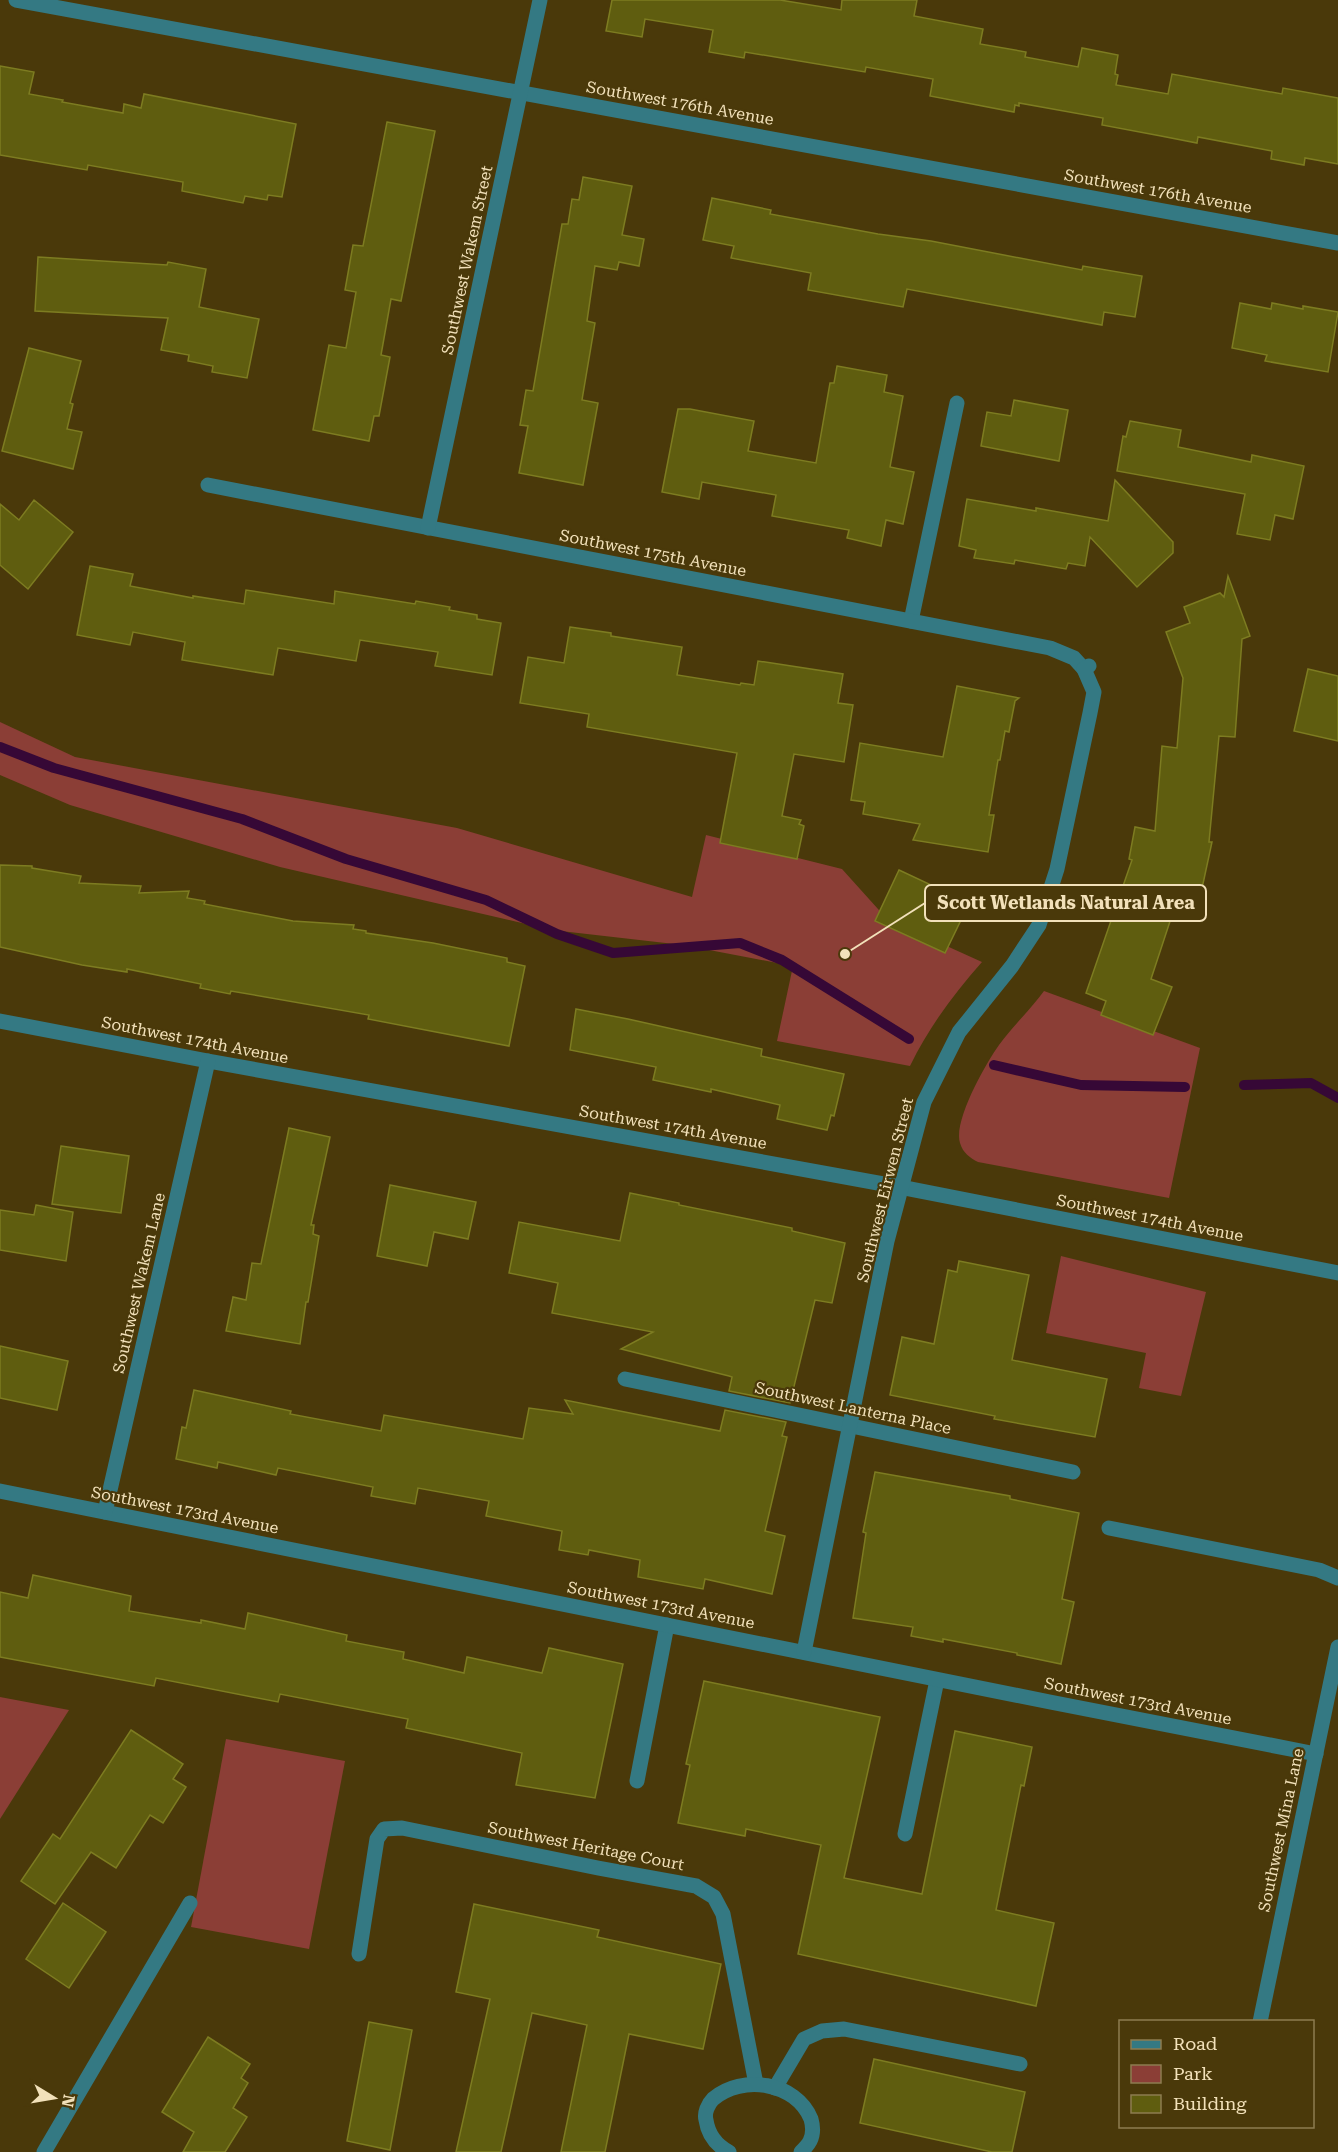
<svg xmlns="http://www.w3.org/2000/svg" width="1338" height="2152" viewBox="0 0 1338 2152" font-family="'Roboto Serif',serif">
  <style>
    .green { fill: #8b3e36 }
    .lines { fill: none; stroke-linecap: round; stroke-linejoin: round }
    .stream { stroke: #360836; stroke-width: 10 }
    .building { fill: #5f5d0f; stroke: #7d7c21; stroke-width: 1.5 }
    .service { stroke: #347983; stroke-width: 15 }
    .minor { stroke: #347983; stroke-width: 15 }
    .labels { text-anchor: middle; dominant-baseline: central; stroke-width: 4.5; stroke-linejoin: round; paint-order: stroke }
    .street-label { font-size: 16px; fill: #f2e1ba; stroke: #4a390a }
    .leader { fill: none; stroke: #f2e1ba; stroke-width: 2 }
    .callout-dot { fill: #f2e1ba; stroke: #4a390a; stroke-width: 2 }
    .callout { fill: #4a390a; stroke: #f2e1ba; stroke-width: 2 }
    .callout-label { font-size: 18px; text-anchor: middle; font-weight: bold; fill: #f2e1ba }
  </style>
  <rect width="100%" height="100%" fill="#4a390a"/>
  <g class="green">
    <path d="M0,722L75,757L457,828L692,897L706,835L842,869L887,919L982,962C953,995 929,1027 910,1066L777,1041L793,966L683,945L552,930L280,867L70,805L0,775Z"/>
    <path d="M1044,991L1200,1048L1169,1198L978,1162C970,1158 963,1153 960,1143C953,1121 986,1063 999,1045C1013,1026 1030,1010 1044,991Z"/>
    <path d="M1061,1256L1206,1292L1181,1396L1139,1388L1146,1353L1046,1333Z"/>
    <path d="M0,1697L69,1710L0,1819Z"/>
    <path d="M226,1739L345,1761L309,1949L191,1927Z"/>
  </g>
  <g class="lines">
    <g class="stream">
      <path d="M0,747L54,768L242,819L346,859L486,900L557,934L613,953L740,943L782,960L909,1039"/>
      <path d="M994,1065L1081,1085L1185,1087"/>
      <path d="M1244,1085L1311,1083L1338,1098"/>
    </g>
  </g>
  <g class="building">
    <path d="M612,0H780L841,10L842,0H917L914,16L983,29L980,44L1026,52L1025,57L1078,67L1082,48L1118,55L1115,74L1118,75L1116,85L1168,94L1172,74L1282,94L1283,88L1338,98V164L1305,158L1304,165L1271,159L1272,151L1198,137L1197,143L1161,136L1102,125L1103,118L1019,103V106L1015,105L1014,112L930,96L933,79L866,67L865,72L745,52L744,58L709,52L713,30L645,19L642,37L606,31Z"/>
    <path d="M0,66L34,72L29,94L63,100L62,102L123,113L124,104L141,108L144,94L296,124L282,197L268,195L267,200L245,196L243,203L182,191L183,182L88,165L87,170L0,155Z"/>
    <path d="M387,122L435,131L401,301L391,299L381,355L390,357L379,416H374L369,441L313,430L329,345L346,348L356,292L345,290L353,245L363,246Z"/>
    <path d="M583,177L632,186L622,235L644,239L639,266L619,262L617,270L595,266L587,321L595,323L582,400L598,403L583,485L519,473L528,426L520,425L526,390L533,391L562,224H568L572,199L579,200Z"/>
    <path d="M712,198L771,210L770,214L878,234L931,241L1082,270L1083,266L1142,276L1135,317L1104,312L1102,325L907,289L903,307L808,290L811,273L731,258L734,246L703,240Z"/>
    <path d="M38,257L167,265L168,262L206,269L199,307L259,319L247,378L212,372L213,366L188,361L189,355L161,350L168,318L35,311Z"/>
    <path d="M1240,303L1271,309L1272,303L1303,309V306L1338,312L1328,372L1265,361L1267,355L1232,348Z"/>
    <path d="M29,348L81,361L70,403L73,404L67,429L82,432L73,469L2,451Z"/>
    <path d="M837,366L887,375L884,392L903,396L890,467L914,472L903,524L886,520L881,546L847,538L849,530L772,516L776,495L702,482L699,499L662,492L678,409H690L754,421L748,451L816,463L830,383H834Z"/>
    <path d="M1014,400L1068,410L1059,461L981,446L987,412L1011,416Z"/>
    <path d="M1130,421L1181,430L1178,447L1251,462L1252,455L1304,466L1293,519L1275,515L1270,540L1237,534L1245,494L1117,471L1123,436L1126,437Z"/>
    <path d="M1115,480L1173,542V553L1137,587L1090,537L1085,566L1068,563L1066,569L1015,560L1014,564L974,558L976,550L959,546L967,499L1036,511V508L1108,521Z"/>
    <path d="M34,500L73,532L28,589L0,565V504L19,520Z"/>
    <path d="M90,566L133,574L130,586L193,598V596L244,604L246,590L334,604L335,591L415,604L416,601L450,607L449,610L477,615V619L501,623L492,675L435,666L438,652L360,640L356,661L278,648L273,675L182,660L185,642L133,632L130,645L77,635Z"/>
    <path d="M1228,576L1250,636L1242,639L1235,737L1219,736L1209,842H1212L1201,893L1181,888L1151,979L1172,987L1153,1035L1101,1015L1106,1001L1086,993L1132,860L1129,859L1135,827L1155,831L1162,746L1177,748L1183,678L1166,632L1190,623L1184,607L1220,593L1224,597Z"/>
    <path d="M570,627L611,633V636L682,647L677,675L740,685L741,683L754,685L758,661L843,674L838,703L853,705L844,762L794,754L782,816L801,820L799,824L804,826L797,859L720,843L737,753L587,727L589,714L520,703L528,657L564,663Z"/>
    <path d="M1308,669L1338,676V741L1294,731Z"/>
    <path d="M957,686L1019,698L1015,701L1009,732L1005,731L1000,760H998L989,815H994L988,852L913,840L920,824L863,814L865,802L851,800L860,743L943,757Z"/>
    <path d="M0,865L32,866V868L81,876L79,883L141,886L139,893L189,891L187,898L205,901L204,904L293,921L354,925L353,929L366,931V933L433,943L507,958V962L525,966L509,1046L368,1019L369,1015L231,991L230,994L200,988L201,984L127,969V972L82,965L0,947Z"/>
    <path d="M899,870L944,891L936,909L961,920L945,953L875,921Z"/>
    <path d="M576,1009L628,1019L762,1049L761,1056L844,1074L834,1116L831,1115L827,1130L777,1119L780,1105L711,1089V1092L653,1080L656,1067L570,1050Z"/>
    <path d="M289,1128L330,1137L311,1225H314L313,1234L319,1236L308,1302H306L300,1344L226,1331L233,1297L246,1300L252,1263L261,1264Z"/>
    <path d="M61,1146L129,1156L121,1213L52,1204Z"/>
    <path d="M390,1185L476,1202L468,1239L434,1232L427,1266L377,1256Z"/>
    <path d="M630,1193L679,1203V1205L792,1228V1231L845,1243L832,1303L815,1300L790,1403L729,1391L732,1377L729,1376L621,1349L653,1332L552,1313L558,1283L509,1273L519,1222L620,1241Z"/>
    <path d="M36,1205L73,1212L66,1261L0,1250V1210L34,1215Z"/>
    <path d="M959,1261L1029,1275L1012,1360L1107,1379L1095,1437L994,1419L995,1416L890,1395L902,1337L934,1344L948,1270L957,1272Z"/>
    <path d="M0,1346L68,1361L57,1410L0,1398Z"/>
    <path d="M194,1390L291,1411L290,1414L381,1431L384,1415L523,1439L529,1408L573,1414L565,1400L720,1431L725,1410L786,1422L782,1436L787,1437L765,1531L785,1536L772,1594L705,1579L703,1589L638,1577L640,1560L589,1550L588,1555L559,1550L562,1531L486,1516L489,1501L418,1488L415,1504L371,1496L373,1487L278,1468L276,1475L218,1462L217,1468L176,1459L182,1427L186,1428Z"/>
    <path d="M875,1472L1010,1496V1499L1079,1513L1062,1599L1074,1602L1061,1664L1017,1655V1653L943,1639V1642L911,1636L913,1627L853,1618L866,1533L863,1532Z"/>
    <path d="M33,1575L131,1596L129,1611L201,1623V1620L245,1629L248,1613L347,1635L346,1641L404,1652L403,1659L464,1673L467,1657L542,1673L549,1648L623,1664L595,1798L516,1785L522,1753L406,1728L408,1719L280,1694L278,1702L156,1678L154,1686L0,1657V1592L28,1598Z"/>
    <path d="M704,1681L880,1717L844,1878L922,1894L955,1731L1032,1747L1024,1786L1021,1785L996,1910L1054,1923L1036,2006L798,1954L821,1845L746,1829L745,1836L678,1823L690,1765L686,1764Z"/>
    <path d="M131,1730L183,1764L173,1779L186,1787L163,1823L150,1815L116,1868L91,1852L55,1904L21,1881L53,1834L60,1839Z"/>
    <path d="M63,1903L106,1932L69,1988L26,1959Z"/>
    <path d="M474,1904L599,1930L597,1937L721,1964L703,2049L629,2034L605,2152H561L587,2025L532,2013L501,2152H456L490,1999L456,1992Z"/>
    <path d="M369,2022L412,2030L390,2150L347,2141Z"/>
    <path d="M208,2037L250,2064L241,2078L248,2083L233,2108L247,2117L225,2152H183L194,2132L162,2112Z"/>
    <path d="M874,2059L1025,2092L1012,2152H992L860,2123Z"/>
  </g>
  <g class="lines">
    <g class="service">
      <path d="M911,621L957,403"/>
      <path d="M625,1379L1073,1472"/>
      <path d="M1109,1528L1319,1570L1338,1578"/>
      <path d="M637,1781L667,1625"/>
      <path d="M905,1834L937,1680"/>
      <path d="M359,1954L377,1839L384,1829L402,1828L598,1868L696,1886L714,1897L723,1914L756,2084"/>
      <path d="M775,2088L804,2039L822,2031L844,2029L1020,2064"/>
    </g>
    <g class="minor">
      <path d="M16,0C457,77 897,161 1338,243"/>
      <path d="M208,485L1050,648L1074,658L1084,669"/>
      <path d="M428,528L540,0"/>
      <path d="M0,1021L208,1061L900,1187L1338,1273"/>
      <path d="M0,1491L1050,1702L1316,1754"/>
      <path d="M105,1512L208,1061"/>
      <path d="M804,1652L887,1241L924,1102L959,1032L1012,966L1039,925L1057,869L1090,713L1094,692L1084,669L1089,666"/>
      <path d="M1260,2022L1338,1647"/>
      <path d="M44,2152L190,1903"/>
      <path d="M729,2152C716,2145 708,2134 706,2120C704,2113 708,2104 713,2099C742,2074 796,2082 811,2119C813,2126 813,2135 810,2141C808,2145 804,2149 801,2152"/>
    </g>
  </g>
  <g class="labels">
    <g class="street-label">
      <text transform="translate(680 103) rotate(10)">Southwest 176th Avenue</text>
      <text transform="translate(1158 191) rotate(10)">Southwest 176th Avenue</text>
      <text transform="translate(467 260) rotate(-78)">Southwest Wakem Street</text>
      <text transform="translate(653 553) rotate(11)">Southwest 175th Avenue</text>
      <text transform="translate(195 1040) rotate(11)">Southwest 174th Avenue</text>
      <text transform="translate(673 1127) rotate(10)">Southwest 174th Avenue</text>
      <text transform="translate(885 1190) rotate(-76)">Southwest Eirwen Street</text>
      <text transform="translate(1150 1218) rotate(11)">Southwest 174th Avenue</text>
      <text transform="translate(139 1283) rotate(-77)">Southwest Wakem Lane</text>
      <text transform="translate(853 1408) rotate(12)">Southwest Lanterna Place</text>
      <text transform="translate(185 1510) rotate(11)">Southwest 173rd Avenue</text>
      <text transform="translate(661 1605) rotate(11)">Southwest 173rd Avenue</text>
      <text transform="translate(1138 1701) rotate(11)">Southwest 173rd Avenue</text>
      <text transform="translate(1281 1830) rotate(-78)">Southwest Mina Lane</text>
      <text transform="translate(586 1846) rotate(11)">Southwest Heritage Court</text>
    </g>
  </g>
  <path class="leader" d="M845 954L925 903"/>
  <circle class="callout-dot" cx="845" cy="954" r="6"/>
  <rect class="callout" x="925" y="885" width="281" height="36" rx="6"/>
  <g class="callout-label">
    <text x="1066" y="909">Scott Wetlands Natural Area</text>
  </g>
  <rect x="1119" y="2020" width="195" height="108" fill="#4a390a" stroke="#8d7c50" stroke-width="1.5"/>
  <rect x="1131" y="2040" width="30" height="9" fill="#347983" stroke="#8d7c50" stroke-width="1.5"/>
  <text x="1173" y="2050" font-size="18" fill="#f2e1ba">Road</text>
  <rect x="1131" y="2065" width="30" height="18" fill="#8b3e36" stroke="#8d7c50" stroke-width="1.5"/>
  <text x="1173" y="2080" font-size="18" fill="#f2e1ba">Park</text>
  <rect x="1131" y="2095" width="30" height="18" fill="#5f5d0f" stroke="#8d7c50" stroke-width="1.5"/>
  <text x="1173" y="2110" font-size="18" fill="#f2e1ba">Building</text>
  <g transform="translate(54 2098) rotate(101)" stroke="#4a390a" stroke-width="4.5" paint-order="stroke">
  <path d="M0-4.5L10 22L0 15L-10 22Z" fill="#f2e1ba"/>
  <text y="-9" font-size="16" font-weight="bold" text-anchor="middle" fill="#f2e1ba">N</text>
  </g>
</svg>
